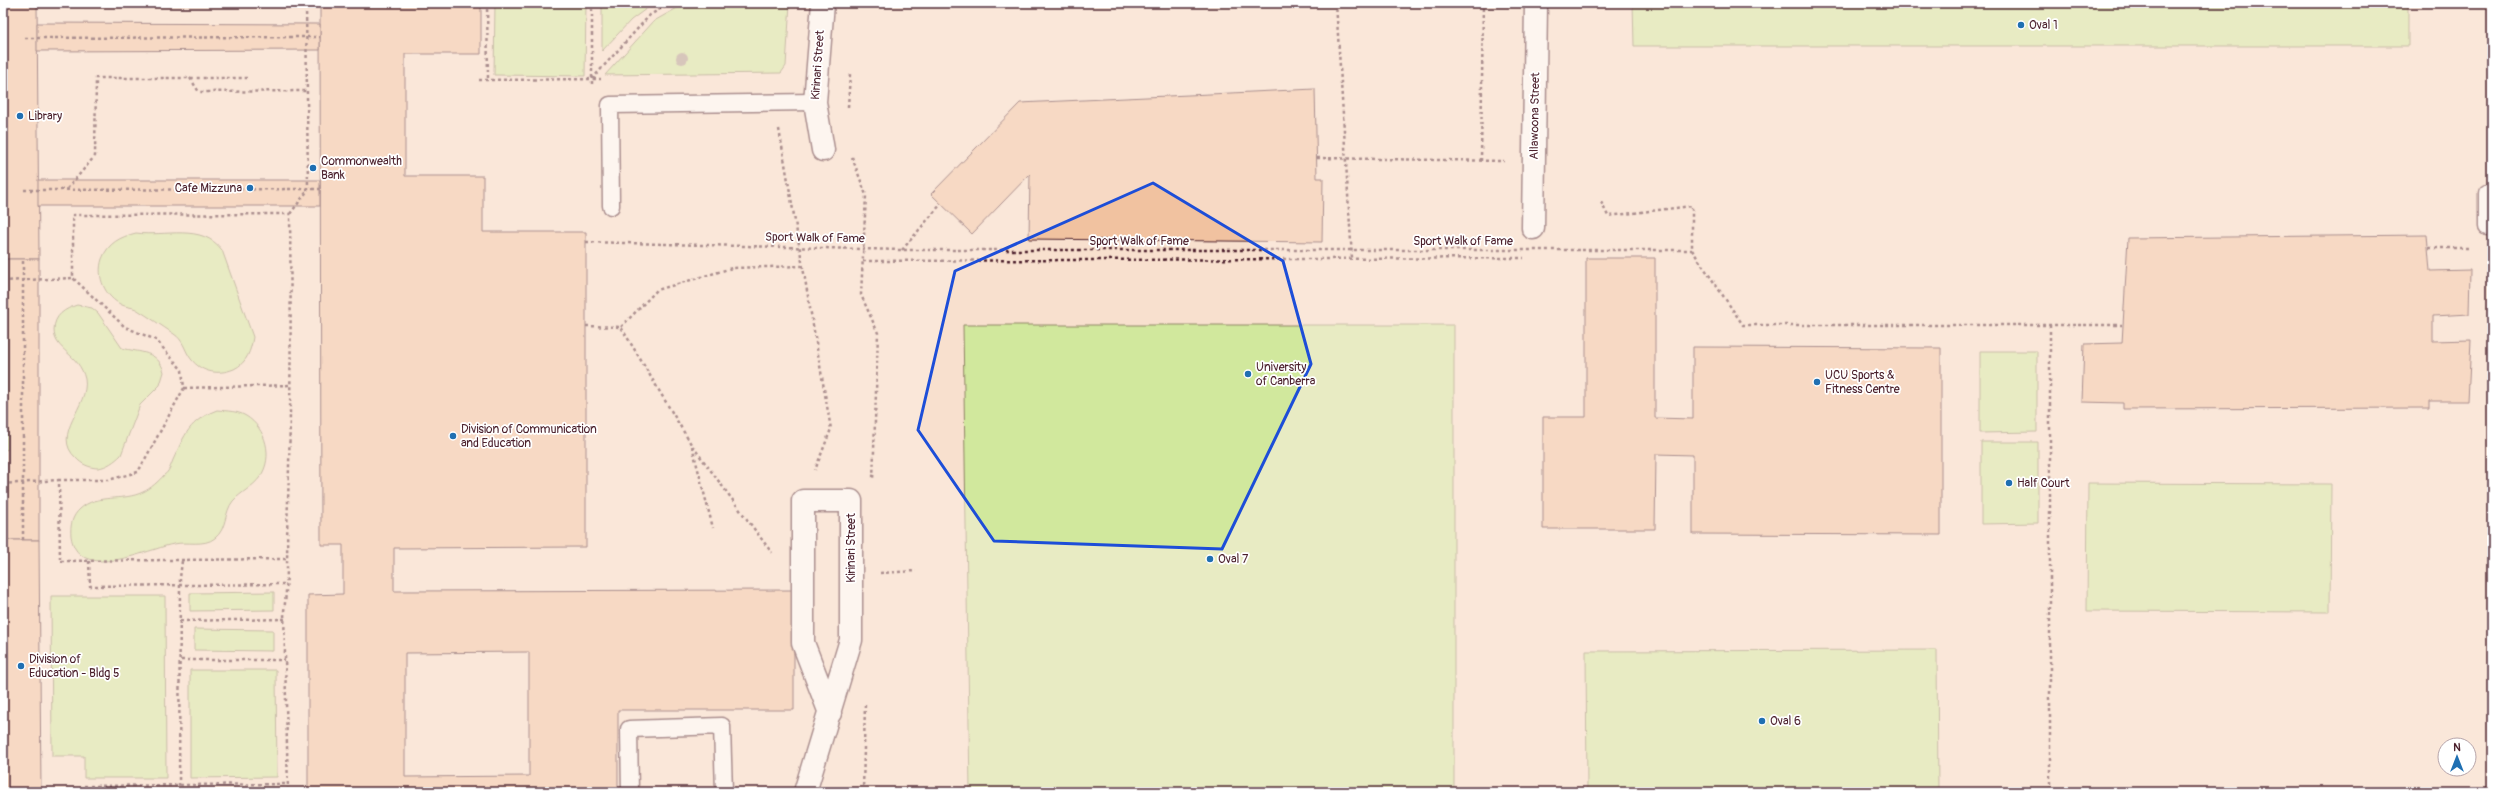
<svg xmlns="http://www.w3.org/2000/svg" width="2495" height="795" viewBox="0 0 2495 795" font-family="Pangolin,sans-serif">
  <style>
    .built { fill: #f8e0ce; fill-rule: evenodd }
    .green { fill: #d1e89d; stroke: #8e8464 }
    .building { fill: #f1c2a0; stroke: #4a1f2b; fill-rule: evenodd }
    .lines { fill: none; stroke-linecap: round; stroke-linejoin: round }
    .service-casing { stroke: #4a1f2b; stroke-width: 19 }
    .minor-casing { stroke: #4a1f2b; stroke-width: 25 }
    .path { stroke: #4a1f2b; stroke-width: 2.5; stroke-dasharray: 3 3; stroke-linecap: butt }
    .service { stroke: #fff; stroke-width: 16 }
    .minor { stroke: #fff; stroke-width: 22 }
    .path-bridge { stroke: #4a1f2b; stroke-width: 2.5; stroke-dasharray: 3 3; stroke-linecap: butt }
    .tree { fill: #ac978d }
    .marked { fill: none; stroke: #1d4ed8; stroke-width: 3; stroke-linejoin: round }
    .poi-dot { fill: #1f6fb2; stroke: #fff; stroke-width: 1.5 }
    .labels { text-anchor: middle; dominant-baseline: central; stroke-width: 3.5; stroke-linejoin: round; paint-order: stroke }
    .poi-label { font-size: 12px; fill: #4a1f2b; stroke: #fff; text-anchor: start }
    .street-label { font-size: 12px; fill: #4a1f2b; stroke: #fff }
  </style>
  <rect width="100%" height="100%" fill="#fbede2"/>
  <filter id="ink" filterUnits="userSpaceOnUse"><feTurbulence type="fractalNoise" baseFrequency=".025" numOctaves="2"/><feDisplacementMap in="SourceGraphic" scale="8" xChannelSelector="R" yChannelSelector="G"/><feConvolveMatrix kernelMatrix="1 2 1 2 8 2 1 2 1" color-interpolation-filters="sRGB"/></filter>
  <g filter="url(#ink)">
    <path class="built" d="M3,3H2492V792H3ZM2445,745H2469V769H2445Z"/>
    <g class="green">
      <path d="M495,3H586L585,76L494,75Z"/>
      <path d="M602,3H654L631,20L602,51Z"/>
      <path d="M686,3H790L786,66L781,73L605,75L654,21Z"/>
      <path d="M1633,3H2408V46H1634Z"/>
      <path d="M136,233C165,237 202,223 222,250L253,337C251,350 247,363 234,369C217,376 199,372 189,356C184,348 183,340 174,334C162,326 149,317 136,309C132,307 126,307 122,305C105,297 96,277 102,259C108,243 120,237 136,233Z"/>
      <path d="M77,305L92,308L98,313L122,348C140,353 158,350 164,372L160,385L140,405L121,455C115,461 107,467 98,468C90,468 81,464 76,458C50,434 90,406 85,379C79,353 54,351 54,330C54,315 65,309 77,305Z"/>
      <path d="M8,309V449L3,451V310Z"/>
      <path d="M963,325H1454V792H970Z"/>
      <path d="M1980,351H2037V432L1980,433Z"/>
      <path d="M217,410C227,411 238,411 246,416C266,428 274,457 260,477C253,487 241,492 233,501C224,512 227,529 215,538C204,547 187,541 174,544C168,545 162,547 156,549C132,556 77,578 71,536C70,526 72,516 80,509C97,493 123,502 143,492C150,489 159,481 164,475C169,472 171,465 173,460C185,434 189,421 217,410Z"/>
      <path d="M1981,442H2038V523L1981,524Z"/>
      <path d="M2088,483L2331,484L2330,612L2087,611Z"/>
      <path d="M3,514L8,516V540H3Z"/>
      <path d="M274,592V610L190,611V593Z"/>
      <path d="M51,596H165L166,778H84V756H52Z"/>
      <path d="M194,629L273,630V651L194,650Z"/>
      <path d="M1937,650L1938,792H1587L1586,651Z"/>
      <path d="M190,670H276L277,777L190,778Z"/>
    </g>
    <g class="building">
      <path d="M3,3H37L39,259H3Z"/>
      <path d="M320,3H481V54H405V176H483V232H586V547L394,548V591L794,590V710H618V792H308V595L343,594V545H321ZM529,652V776L405,777V653Z"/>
      <path d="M37,23L320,24V50L37,51Z"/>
      <path d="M1315,89L1317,178H1323L1322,242L1029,239L1030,174L972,234L931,194L1020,103Z"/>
      <rect x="38" y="180" width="282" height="26"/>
      <path d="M2427,235L2430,271L2470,270L2469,314L2433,316V341L2471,340L2468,401H2429V408L2123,409V403L2082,402L2084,344L2122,343L2128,238Z"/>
      <path d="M1586,258H1655V418L1693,419V347L1941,348V535L1693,534V455L1656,454L1655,529H1543V417H1586Z"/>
      <rect x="8" y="259" width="31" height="281"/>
      <path d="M3,540H39L41,792H3Z"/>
    </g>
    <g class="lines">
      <defs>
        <g id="service">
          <path d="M2492,193H2487V227H2492"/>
          <path d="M611,206L610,105L815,102"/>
          <path d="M630,792L629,729L722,726L724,792"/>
        </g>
        <g id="minor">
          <path d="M823,3L815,102L823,150"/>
          <path d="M1533,228L1536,3"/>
          <path d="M805,792L851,640V501H803V643L830,713"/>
        </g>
      </defs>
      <use href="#service" class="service-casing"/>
      <use href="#minor" class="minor-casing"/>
      <g class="path">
        <path d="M487,3L488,79"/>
        <path d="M1336,3L1352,258"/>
        <path d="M25,38L320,37"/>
        <path d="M190,78L199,92L306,91"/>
        <path d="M592,79L650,15L670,3"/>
        <path d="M479,80L601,79"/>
        <path d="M592,84V3"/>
        <path d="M848,107L850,74"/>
        <path d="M779,129L831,429L815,470"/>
        <path d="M852,157L866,195L861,295L878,333L873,480"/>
        <path d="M1317,158L1504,161"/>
        <path d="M1481,161L1483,3"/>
        <path d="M67,189L95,156L96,78H247"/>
        <path d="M24,190L320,189"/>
        <path d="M1601,202L1608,216L1692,206V250L1743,325H2122"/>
        <path d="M290,214L308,190L306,3"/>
        <path d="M2429,248H2468"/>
        <path d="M902,250L941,204"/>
        <path d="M863,261L1524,258"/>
        <path d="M3,281L73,278"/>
        <path d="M2050,325V792"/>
        <path d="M586,326L621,327L691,444L772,553"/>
        <path d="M621,327L657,290L732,268L802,266"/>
        <path d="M184,388L291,385"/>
        <path d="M692,446L713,528"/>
        <path d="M3,484L59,480"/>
        <path d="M23,540V260"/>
        <path d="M286,559L60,561L59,480H108L138,472L184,388L182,370L156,340L125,327L73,278V215L290,214C291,310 291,406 288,502C286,538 289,575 284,611L288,792"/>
        <path d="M89,561L90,586L287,584"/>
        <path d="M880,573L916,571"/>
        <path d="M180,621L285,619"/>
        <path d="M181,660H285"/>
        <path d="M84,786L288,784"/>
        <path d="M179,792L180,578L182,561"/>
        <path d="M863,792L865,703"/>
      </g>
      <use href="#service" class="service"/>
      <use href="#minor" class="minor"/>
      <path class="path-bridge" d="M586,242L902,250H1692"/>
    </g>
    <circle class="tree" cx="682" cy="58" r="6"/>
  </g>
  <path d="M0 0H2495V795H0ZM1153,183L1283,261L1311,364L1222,549L994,541L918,430L955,271Z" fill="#fbede2" fill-opacity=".55" fill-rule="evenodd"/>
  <path class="marked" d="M1153,183L1283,261L1311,364L1222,549L994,541L918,430L955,271Z"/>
  <g class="poi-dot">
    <circle cx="2021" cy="25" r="4"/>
    <circle cx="20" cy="116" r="4"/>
    <circle cx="313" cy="168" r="4"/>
    <circle cx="250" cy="188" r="4"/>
    <circle cx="1248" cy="374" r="4"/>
    <circle cx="1817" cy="382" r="4"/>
    <circle cx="453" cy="436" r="4"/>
    <circle cx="2009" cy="483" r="4"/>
    <circle cx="1210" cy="559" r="4"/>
    <circle cx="21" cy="666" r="4"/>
    <circle cx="1762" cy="721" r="4"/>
  </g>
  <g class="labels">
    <g class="poi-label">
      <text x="2029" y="25">Oval 1</text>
      <text x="28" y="116">Library</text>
      <text x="321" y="161">Commonwealth<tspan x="321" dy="14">Bank</tspan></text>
      <text x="242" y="188" text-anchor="end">Cafe Mizzuna</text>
      <text x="1256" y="367">University<tspan x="1256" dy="14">of Canberra</tspan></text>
      <text x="1825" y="375">UCU Sports &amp;<tspan x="1825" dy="14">Fitness Centre</tspan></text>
      <text x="461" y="429">Division of Communication<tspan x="461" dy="14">and Education</tspan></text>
      <text x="2017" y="483">Half Court</text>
      <text x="1218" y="559">Oval 7</text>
      <text x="29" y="659">Division of<tspan x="29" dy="14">Education - Bldg 5</tspan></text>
      <text x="1770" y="721">Oval 6</text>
    </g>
    <g class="street-label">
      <text transform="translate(818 65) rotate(-86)">Kirinari Street</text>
      <text transform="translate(1535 116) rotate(-89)">Allawoona Street</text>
      <text transform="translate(815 238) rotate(1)">Sport Walk of Fame</text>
      <text x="1139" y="241">Sport Walk of Fame</text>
      <text x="1463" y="241">Sport Walk of Fame</text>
      <text transform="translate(851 548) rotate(-90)">Kirinari Street</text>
    </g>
  </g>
  <rect width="2495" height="795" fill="none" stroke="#fff" stroke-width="16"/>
  <rect x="8" y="8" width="2479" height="779" fill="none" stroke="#4a1f2b" stroke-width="1.5" filter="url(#ink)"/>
  <g transform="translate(2457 757)"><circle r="19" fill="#ffffff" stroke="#b7a5aa"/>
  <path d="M0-3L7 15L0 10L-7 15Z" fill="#1f6fb2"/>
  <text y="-6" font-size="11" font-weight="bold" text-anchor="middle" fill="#4a1f2b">N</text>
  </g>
</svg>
